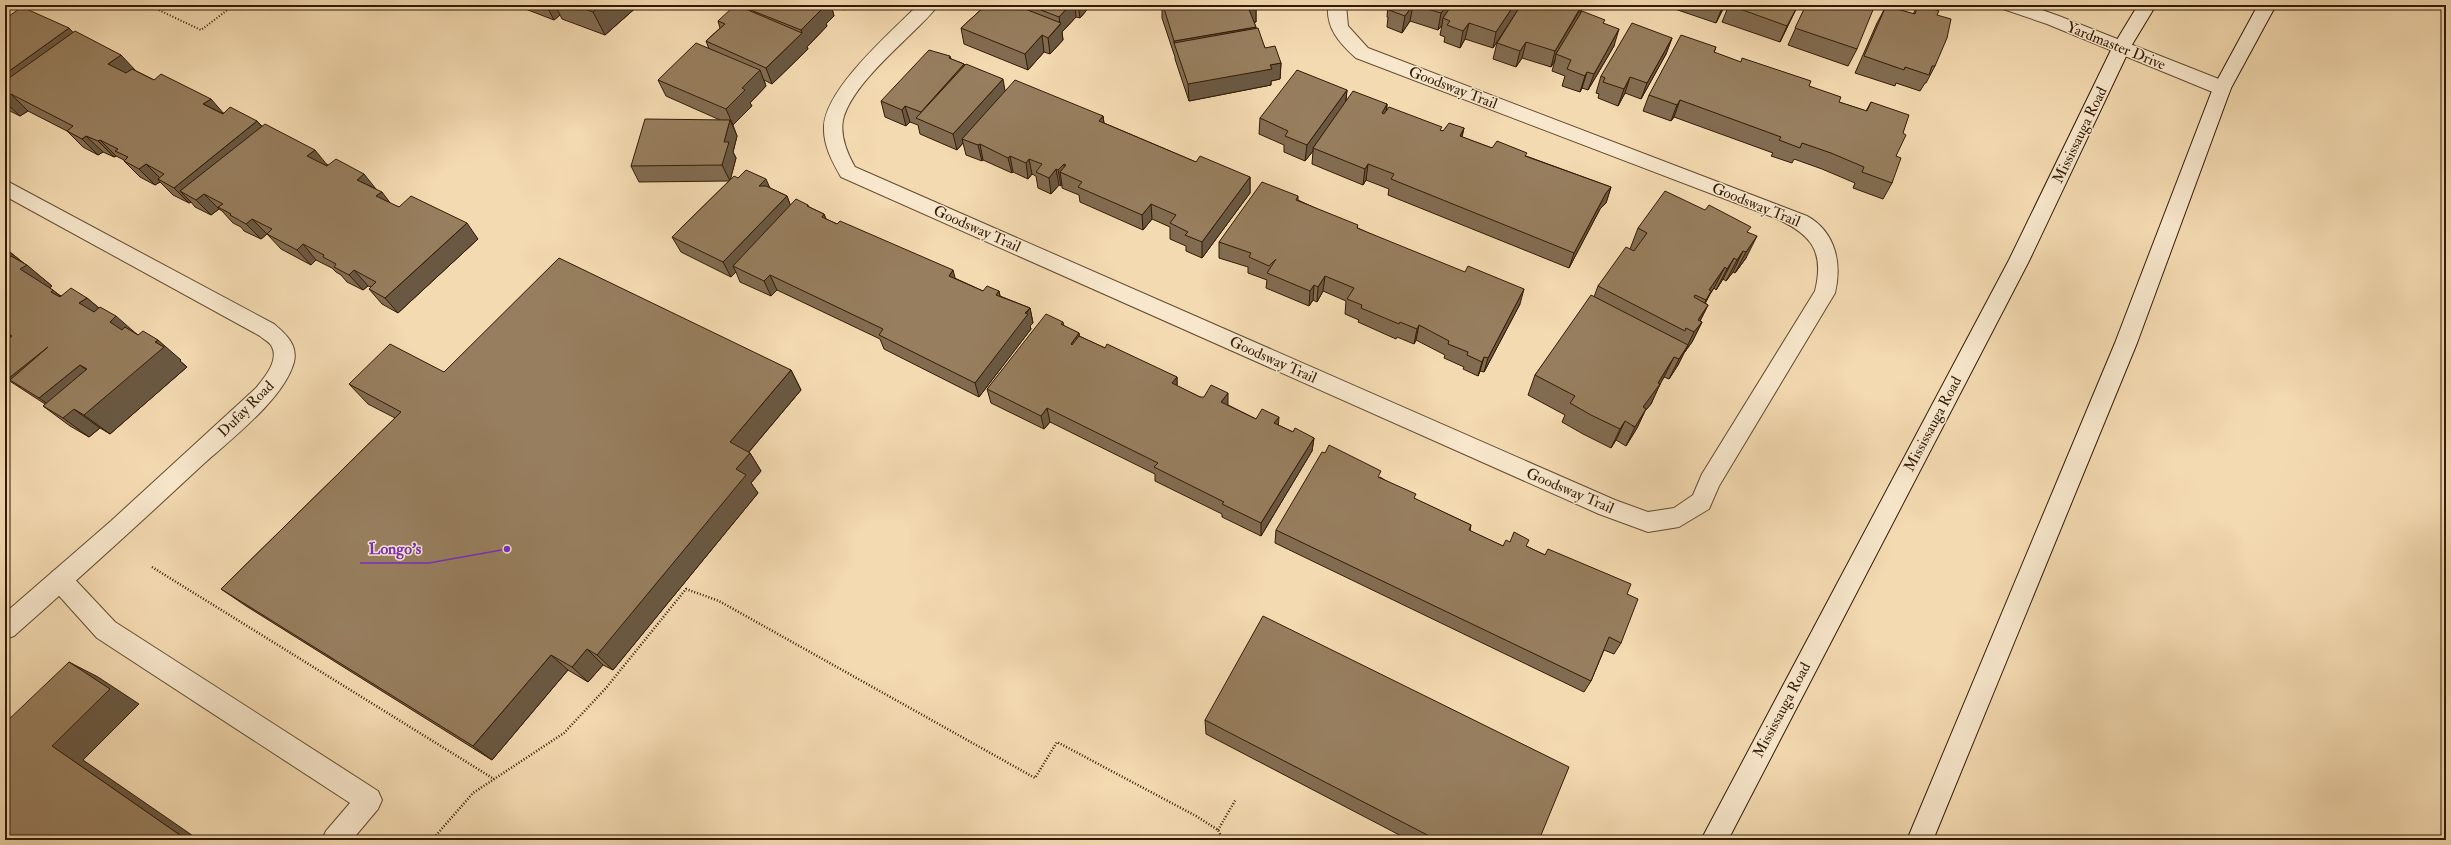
<svg xmlns="http://www.w3.org/2000/svg" width="2451" height="845" viewBox="0 0 2451 845" font-family="'IM FELL Double Pica',serif">
  <style>
    .lines { fill: none; stroke-linecap: round; stroke-linejoin: round }
    .service-casing { stroke: #634b30; stroke-width: 2 }
    .minor-casing { stroke: #634b30; stroke-width: 2 }
    .secondary-casing { stroke: #331b05; stroke-width: 2 }
    .path-far1 { stroke: #331b05; stroke-width: 2; stroke-dasharray: 1 2; stroke-linecap: butt }
    .path { stroke: #331b05; stroke-width: 2.5; stroke-dasharray: 1 2; stroke-linecap: butt }
    .service { fill: #f8e7cc; fill-rule: evenodd }
    .minor { fill: #f8e7cc; fill-rule: evenodd }
    .secondary { fill: #f8e7cc; fill-rule: evenodd }
    .wall { fill: #826c51; stroke: #331b05 }
    .shaded-wall { fill: #6a5842; stroke: #331b05 }
    .building { fill: #977e5e; stroke: #331b05 }
    .labels { text-anchor: middle; dominant-baseline: central; stroke-width: 3; stroke-linejoin: round; paint-order: stroke }
    .street-label { font-size: 15px; fill: #331b05; stroke: #f8e7cc }
    .leader { fill: none; stroke: #7b2cbf; stroke-width: 1.5 }
    .callout-dot { fill: #7b2cbf; stroke: #f8e7cc; stroke-width: 1.5 }
    .callout-label { font-size: 16px; text-anchor: middle; font-weight: bold; fill: #7b2cbf; stroke: #f8e7cc; stroke-width: 3; stroke-linejoin: round; paint-order: stroke }
  </style>
  <rect width="100%" height="100%" fill="#f4dab1"/>
  <filter id="stains"><feTurbulence type="fractalNoise" baseFrequency=".005" numOctaves="4"/><feColorMatrix values="0 0 0 0 .2 0 0 0 0 .09 0 0 0 0 .02 0 0 0 .5 -.17"/></filter>
  <radialGradient id="worn" r=".72"><stop offset=".6" stop-color="#630" stop-opacity="0"/><stop offset="1" stop-color="#630" stop-opacity=".3"/></radialGradient>
  <g class="lines">
    <defs>
      <path id="service" d="M60,569L68,572L115,622L378,791L382,800L378,809L352,840H322L326,831L350,803L97,638L52,588L48,580L52,572Z"/>
      <g id="minor">
        <path d="M918,5H938C932,14 923,22 915,30C893,52 850,89 843,120C840,136 847,153 855,167L1615,500L1648,512L1674,508L1693,495L1702,474L1815,291C1825,251 1811,234 1775,218L1356,58C1339,43 1326,28 1328,5H1346L1348,26L1368,48L1807,216C1836,232 1842,264 1835,293L1719,486L1709,509L1679,527L1648,532L1599,514L841,177C832,161 823,145 824,126C826,88 892,31 918,5Z"/>
        <path d="M2000,5H2028L2059,16L2229,83L2231,88L2229,93L2222,95L2215,93L2047,24L2003,9Z"/>
        <path d="M5,180L274,324C286,334 298,345 294,362C284,400 227,442 198,469C137,526 76,581 14,636L5,639V613L111,521L256,388C264,378 279,361 272,347C270,342 263,339 260,336L5,196Z"/>
      </g>
      <g id="secondary">
        <path d="M2138,5H2156L2130,48L2029,261L1728,840H1701L2009,260L2112,48Z"/>
        <path d="M2258,5H2276L2231,88L2137,343L1933,840H1907L2115,343L2213,88Z"/>
      </g>
    </defs>
    <use href="#service" class="service-casing"/>
    <use href="#minor" class="minor-casing"/>
    <use href="#secondary" class="secondary-casing"/>
    <path class="path-far1" d="M148,5L201,30L234,5"/>
    <g class="path">
      <path d="M152,567L494,779"/>
      <path d="M1218,830L1236,799"/>
      <path d="M432,840L473,793L564,733L606,688L686,589L719,601L1035,778L1057,742L1196,816L1218,830L1223,840"/>
    </g>
    <use href="#service" class="service"/>
    <use href="#minor" class="minor"/>
    <use href="#secondary" class="secondary"/>
  </g>
  <g class="wall">
    <path d="M515,5H639L605,35L562,19L560,15L554,20Z"/>
    <path d="M738,5H849L844,10L831,5L834,16L826,24L827,26L807,47L808,49L772,84L764,80L766,86L750,103L752,106L733,125L737,136L733,152L736,158L730,180L738,178L770,188L787,196L790,205H808L809,207L824,214L826,219L983,291H999L1000,296L1030,308L1033,323L1030,326L1031,329L979,397L884,349L880,339L777,290L771,296L740,282L736,272L731,277L681,252L672,237L729,181L639,182L631,166L720,120L666,96L658,80L709,49L706,41L720,28L718,21L740,9Z"/>
    <path d="M986,5H1091L1080,18L1076,17L1062,32L1063,40L1050,54L1044,52L1028,70L964,44L961,28Z"/>
    <path d="M1162,5H1256V22H1254L1256,28L1265,48L1281,63L1280,79L1271,81V85L1189,101L1175,59V57L1162,18Z"/>
    <path d="M1388,5H1583L1580,14L1604,24L1614,46L1588,90L1582,88L1580,92L1562,86L1565,76L1552,71L1555,60L1551,67L1522,58L1516,67L1493,59L1497,43L1514,16L1493,48L1465,39L1460,48L1444,42L1445,37L1440,35L1442,25L1438,30L1410,21L1402,33L1387,27L1388,17H1387Z"/>
    <path d="M1663,5H1725L1716,23Z"/>
    <path d="M1729,5H1798L1780,42L1722,22Z"/>
    <path d="M1806,5L1857,49L1848,66L1788,45Z"/>
    <path d="M1918,5L1937,15L1935,66L1926,83H1925L1920,91L1896,83L1895,86L1855,73L1877,23L1886,6L1913,14Z"/>
    <path d="M5,11L10,16L74,33L136,71L154,80L223,113L257,121L262,126L328,165L376,189L391,204L399,207L478,239L398,313L382,304L369,289L371,287L368,286L363,290L347,282L341,275L336,272L332,268L316,260L311,265L281,249L268,235L267,234L261,239L244,231L241,227L233,223L222,211L219,209L211,215L195,207L191,202L189,203L173,195L160,182L155,185L140,177L124,161V160L116,156L114,157L103,152L98,155L83,147L67,131L28,111L20,116L6,109L5,108Z"/>
    <path d="M1672,38L1666,54L1641,99L1625,93L1618,106L1598,98L1599,94L1596,93L1601,76Z"/>
    <path d="M1716,47L1714,53L1809,86L1839,102L1866,111L1871,102L1903,133L1896,156L1892,183L1883,199L1853,188L1855,183L1822,169L1794,159L1792,163L1771,156L1773,153L1674,117L1671,121L1643,111L1649,95Z"/>
    <path d="M950,56L951,59L964,64L965,66L1005,91L1103,116L1104,123L1196,162L1250,177V193L1202,258L1186,251V246L1170,239V227L1152,219L1143,230L1080,202L1079,195L1062,188V185L1061,186L1059,185L1051,194L1038,188L1036,176L1032,174L1028,179L1013,172L1012,173L983,160L982,161L966,155L963,143L957,150L920,134L918,125L910,122L906,126L885,117L881,101Z"/>
    <path d="M1347,90L1346,101L1387,104V110L1443,131L1464,128L1462,137L1492,148L1526,156L1611,187L1606,203L1600,209L1569,268L1388,195L1389,189L1366,180L1363,185L1312,164L1313,151L1305,161L1284,152V145L1259,134L1260,118Z"/>
    <path d="M1298,196V200L1520,304L1484,372L1480,371L1478,376L1463,369L1464,367L1444,358L1445,355L1416,340L1414,344L1397,337L1396,339L1358,322L1359,320L1345,314L1346,301L1323,291L1317,302L1313,300L1309,306L1266,288L1267,280L1248,273V267L1219,258V242Z"/>
    <path d="M1638,228L1748,232L1746,258L1735,273L1733,272L1726,281L1723,279L1716,290L1714,288L1710,294L1705,303L1708,305L1700,321L1702,322L1692,342L1684,353L1678,365L1669,379L1664,377L1660,384L1651,404L1645,411L1637,428L1626,446L1616,440L1611,448L1583,434L1562,422L1565,415L1528,395L1535,375L1594,297L1598,286L1630,249Z"/>
    <path d="M5,248L52,286L49,288L61,296L87,298L99,308L138,335L181,360L180,361L187,367L110,434L100,428L89,437L70,426L43,406L45,404L5,378Z"/>
    <path d="M1063,322L1064,326L1079,333V336L1105,348L1177,377V386L1200,397L1228,405L1256,419L1278,425L1293,432L1314,438L1312,451L1261,536L1222,517V514L1155,481V474L1050,422L1044,429L991,403L987,389Z"/>
    <path d="M791,370L801,390L749,452L750,453L761,471L751,483L758,493L613,670L603,665L588,682L568,670L492,760L246,606L221,589L395,418L368,404L349,384L444,372Z"/>
    <path d="M1380,477L1415,499L1471,525L1470,531L1503,546L1510,542L1526,546L1627,594L1621,643L1614,654L1604,650L1591,681L1584,692L1275,543L1276,530Z"/>
    <path d="M1205,720L1539,840H1409L1206,734Z"/>
  </g>
  <g class="shaded-wall">
    <path d="M546,5H555L560,15L554,20Z"/>
    <path d="M601,5H639L605,35L593,12Z"/>
    <path d="M823,5H831L834,16L826,24L827,26L807,47L808,49L772,84L766,68L802,33L801,30Z"/>
    <path d="M842,5H849L844,10Z"/>
    <path d="M1070,5H1075L1076,17L1062,32L1063,40L1050,54L1048,38L1060,25L1059,17Z"/>
    <path d="M1078,5H1091L1080,18Z"/>
    <path d="M1256,5V22L1248,23V7Z"/>
    <path d="M1413,5L1410,21L1402,33L1405,16Z"/>
    <path d="M1447,5H1455L1443,18L1442,25L1438,30L1441,13Z"/>
    <path d="M1514,5H1521L1493,48L1496,32Z"/>
    <path d="M1583,5L1578,21L1556,54L1555,60L1551,67L1555,51Z"/>
    <path d="M1723,5H1725L1716,23Z"/>
    <path d="M1798,5L1780,42L1787,26Z"/>
    <path d="M5,11L14,20L5,22Z"/>
    <path d="M1469,23L1465,39L1460,48L1463,31Z"/>
    <path d="M1256,27L1255,44L1174,43V41Z"/>
    <path d="M69,28L85,45L11,94L28,111L20,116L5,102V74Z"/>
    <path d="M1619,29L1614,46L1588,90L1594,74Z"/>
    <path d="M1042,35L1044,52L1028,70L1025,54Z"/>
    <path d="M1672,38L1666,54L1641,99L1647,83Z"/>
    <path d="M1526,42L1522,58L1516,67L1520,51Z"/>
    <path d="M121,55L136,71L123,81L108,64Z"/>
    <path d="M1281,63L1280,79L1271,81V85L1189,101L1188,84L1270,65Z"/>
    <path d="M964,64L968,80L923,121L921,112Z"/>
    <path d="M760,70L766,86L750,103L752,106L733,125L726,109L742,88Z"/>
    <path d="M1587,72L1582,88L1580,92L1585,76Z"/>
    <path d="M1630,77L1625,93L1618,106L1624,89Z"/>
    <path d="M1003,79L1006,96L962,139L963,143L957,150L953,134Z"/>
    <path d="M1347,90L1345,106L1313,148V151L1305,161L1307,145Z"/>
    <path d="M211,99L225,115L203,104Z"/>
    <path d="M1680,100L1674,117L1671,121L1677,105Z"/>
    <path d="M1387,104L1385,120L1382,113Z"/>
    <path d="M905,106L910,122L906,126L902,110Z"/>
    <path d="M1103,116L1105,132L1099,121Z"/>
    <path d="M730,120L737,136L733,152L736,158L730,181L722,165L724,142Z"/>
    <path d="M257,121L271,137L180,191L191,202L189,203L174,188Z"/>
    <path d="M1464,128L1460,144V136Z"/>
    <path d="M86,136L103,152L98,155L82,139Z"/>
    <path d="M100,140L116,156L114,157L98,141Z"/>
    <path d="M980,144L983,160L982,161L978,145Z"/>
    <path d="M315,150L328,166L320,172L307,156Z"/>
    <path d="M1010,156L1013,172L1012,173L1008,158Z"/>
    <path d="M1029,159L1032,174L1028,179L1026,163Z"/>
    <path d="M146,164L162,180L158,179L160,182L155,185L139,169Z"/>
    <path d="M1064,164L1065,174L1060,172L1062,185L1061,186L1058,170Z"/>
    <path d="M1368,164L1366,180L1363,185L1365,169Z"/>
    <path d="M1056,169L1059,185L1051,194L1049,178Z"/>
    <path d="M364,174L376,189L357,180Z"/>
    <path d="M1250,177V193L1202,258V242Z"/>
    <path d="M766,179L773,195L759,186Z"/>
    <path d="M1611,187L1606,203L1600,209L1569,268L1574,253L1606,193Z"/>
    <path d="M382,192L394,208L376,196Z"/>
    <path d="M204,194L219,209L211,215L196,200Z"/>
    <path d="M787,196L793,212L733,266L736,272L731,277L723,262Z"/>
    <path d="M1151,204L1152,219L1143,230L1142,215Z"/>
    <path d="M824,214L830,230L822,217Z"/>
    <path d="M252,219L267,234L261,239L246,224Z"/>
    <path d="M467,223L478,239L398,313L385,298Z"/>
    <path d="M1757,236L1746,258L1735,273L1746,252Z"/>
    <path d="M303,244L316,260L311,265L297,250Z"/>
    <path d="M6,249L26,265H27L52,286L46,291L5,263V250Z"/>
    <path d="M1743,251L1733,272L1726,281L1737,260Z"/>
    <path d="M1734,258L1723,279L1716,290L1727,269Z"/>
    <path d="M1725,267L1714,288L1710,294L1701,312L1696,321L1706,300L1709,290Z"/>
    <path d="M354,270L368,286L363,290L349,275Z"/>
    <path d="M953,270L957,285L949,276Z"/>
    <path d="M770,275L777,290L771,296L764,281Z"/>
    <path d="M1325,276L1323,291L1317,302L1318,287Z"/>
    <path d="M1314,285L1313,300L1309,306L1310,291Z"/>
    <path d="M1524,289L1520,304L1484,372L1488,358Z"/>
    <path d="M53,290L78,311L51,292Z"/>
    <path d="M999,291L1002,306L996,295Z"/>
    <path d="M87,298L111,318L104,324L79,303Z"/>
    <path d="M1708,305L1698,325V320Z"/>
    <path d="M1030,308L1033,323L1030,326L1031,329L979,397L975,383Z"/>
    <path d="M116,316L140,337L134,343L110,322Z"/>
    <path d="M1702,322L1692,342L1684,353L1694,332Z"/>
    <path d="M1419,325L1416,340L1414,344L1417,329Z"/>
    <path d="M1079,333L1081,348L1073,358L1071,344Z"/>
    <path d="M10,335L37,355L5,365V337Z"/>
    <path d="M158,340L181,360L180,361L187,367L110,434L84,415Z"/>
    <path d="M1688,345L1678,365L1669,379L1679,359Z"/>
    <path d="M48,347L21,387L9,378Z"/>
    <path d="M1484,357L1480,371L1478,376L1482,362Z"/>
    <path d="M1674,357L1664,377L1658,388L1660,384L1651,404L1645,411L1637,428L1626,446L1635,427L1643,414L1633,427L1643,407Z"/>
    <path d="M80,365L105,384L75,410L100,428L89,437L63,418L65,416L39,398Z"/>
    <path d="M791,370L801,390L741,461L730,442Z"/>
    <path d="M1177,377V391L1172,383Z"/>
    <path d="M1228,393V407L1221,402Z"/>
    <path d="M1047,408L1050,422L1044,429L1041,416Z"/>
    <path d="M1279,417L1278,430L1274,423Z"/>
    <path d="M1625,421L1616,440L1611,448L1620,429Z"/>
    <path d="M1314,438L1312,451L1261,536V523Z"/>
    <path d="M750,453L761,471L751,483L758,493L613,670L597,655L736,469Z"/>
    <path d="M587,649L603,665L588,682L572,667Z"/>
    <path d="M551,655L568,670L492,760L473,746Z"/>
    <path d="M69,662L98,677L139,704L83,760L199,840H187L52,746Z"/>
  </g>
  <g class="building">
    <path d="M574,5H601L593,12Z"/>
    <path d="M738,5H823L820,9L821,10L801,30Z"/>
    <path d="M986,5H1015L1061,23L1048,38L1042,35L1025,54L961,28Z"/>
    <path d="M1028,5H1070L1059,17Z"/>
    <path d="M1163,5H1256L1248,7L1256,27L1174,41Z"/>
    <path d="M1393,5H1413L1405,16L1389,10Z"/>
    <path d="M1414,5H1447L1441,13Z"/>
    <path d="M1452,5H1514L1496,32L1469,23L1463,31L1447,25L1450,21L1443,18Z"/>
    <path d="M1521,5H1582L1555,51L1526,42L1520,51L1497,43Z"/>
    <path d="M1729,5H1798L1787,26Z"/>
    <path d="M1806,5H1875L1857,49L1795,28Z"/>
    <path d="M1918,5H1921L1939,11L1937,15L1951,19L1947,38L1935,66H1932L1929,75L1905,67L1904,70L1864,56L1886,6L1915,14Z"/>
    <path d="M22,7L69,28L5,74V15L9,16Z"/>
    <path d="M733,7L740,9L741,7L802,33L766,68L706,41L725,24L718,21Z"/>
    <path d="M1582,11L1605,20L1603,23L1619,29L1594,74L1587,72L1585,76L1567,69L1571,60L1556,54Z"/>
    <path d="M1632,23L1672,38L1647,83L1630,77L1624,89L1603,82L1605,78L1601,76Z"/>
    <path d="M1258,28L1265,48L1275,46L1281,63L1270,65L1272,69L1188,84L1174,43Z"/>
    <path d="M75,31L121,55L108,64L126,73L132,69L154,80L161,74L211,99L203,104L223,114L230,107L257,121L174,188L158,179L164,174L146,164L139,169L124,161L128,157L115,151L118,149L100,140L98,141L86,136L82,139L67,131L73,126L11,94L5,99V81Z"/>
    <path d="M1681,35L1716,47L1714,52L1741,62L1742,58L1811,81L1809,86L1841,97L1839,102L1867,111L1871,102L1909,115L1903,133L1906,135L1896,156L1901,158L1892,183L1862,172L1864,167L1831,153L1802,143L1800,148L1779,140L1781,137L1680,100L1677,105L1649,95Z"/>
    <path d="M696,43L760,70L742,88L745,90L726,109L658,80Z"/>
    <path d="M929,50L950,56L949,58L964,64L921,112L905,106L902,110L881,101Z"/>
    <path d="M966,64L1003,79L953,134L916,118Z"/>
    <path d="M1297,70L1347,90L1307,145L1285,136L1288,131L1260,118Z"/>
    <path d="M1015,80L1103,116L1099,121L1196,162L1200,156L1250,177L1202,242L1185,235L1188,232L1170,223L1176,215L1151,204L1142,215L1078,187L1082,182L1060,172L1066,165L1064,164L1058,170L1056,169L1049,178L1036,172L1042,164L1029,159L1026,163L1010,156L1008,158L980,144L978,145L962,139Z"/>
    <path d="M1353,91L1387,104L1382,113L1384,114L1389,107L1442,127L1440,130L1443,131L1449,123L1464,128L1460,136L1492,148L1497,141L1527,153L1525,156L1611,187L1606,193L1574,253L1391,179L1394,174L1368,164L1365,169L1313,148Z"/>
    <path d="M645,119L730,120L724,142H729L722,165L631,166Z"/>
    <path d="M265,124L315,150L307,156L327,166L336,159L364,174L357,180L382,192L376,196L399,207L411,196L467,223L385,298L369,289L376,282L354,270L349,275L334,267L336,264L323,257L324,255L303,244L297,250L267,234L272,229L252,219L246,224L230,215L231,214L218,207L223,204L204,194L196,200L180,191Z"/>
    <path d="M746,170L766,179L759,186H766L787,196L723,262L672,237L734,176L738,178Z"/>
    <path d="M1262,182L1298,196L1296,200L1358,225L1357,228L1465,272L1468,266L1524,289L1488,358L1484,357L1482,362L1467,355L1468,352L1448,344L1449,341L1419,325L1417,329L1400,322L1399,324L1361,308L1362,305L1347,299L1354,288L1325,276L1318,287L1314,285L1310,291L1267,273L1276,259L1269,266L1249,257L1251,253L1219,242Z"/>
    <path d="M1665,191L1705,210L1709,205L1751,227L1747,232L1757,236L1746,252L1743,251L1737,260L1734,258L1727,269L1725,267L1709,290L1711,291L1706,300L1695,295L1694,297L1708,305L1698,320L1702,322L1694,332L1686,328L1685,331L1598,286L1626,247L1634,251L1647,233L1638,228Z"/>
    <path d="M796,199L808,205L807,206L824,214L822,217L837,224L840,221L953,270L949,276L983,291L987,286L999,291L996,295L1030,308L1025,313L1028,314L975,383L879,335L883,329L770,275L764,281L733,266Z"/>
    <path d="M11,256L27,265L20,269L53,290L51,292L60,297L71,288L87,298L79,303L94,312L100,307L116,316L110,322L122,330L125,327L138,335L143,331L158,340L155,342L164,347L84,415L74,409L63,418L43,406L87,369L80,365L39,398L10,380L48,347L9,378L5,375V342L12,336L10,335L5,339V260Z"/>
    <path d="M559,258L791,370L730,442L750,453L736,469L746,475L597,655L587,649L572,667L551,655L473,746L221,589L401,412L349,384L390,344L444,372Z"/>
    <path d="M1591,295L1688,345L1679,359L1674,357L1658,383L1660,384L1643,407L1646,409L1635,427L1625,421L1620,429L1591,415L1570,403L1575,396L1535,375Z"/>
    <path d="M1046,314L1063,322L1061,324L1079,333L1071,344L1072,345L1079,336L1105,348L1107,344L1177,377L1172,383L1200,397H1204L1211,385L1228,393L1221,402L1256,419L1262,409L1279,417L1274,423L1293,432L1295,428L1314,438L1261,523L1222,504L1224,502L1154,467L1158,463L1047,408L1041,416L987,389Z"/>
    <path d="M1329,445L1381,471L1378,477L1416,494L1414,498L1471,525L1469,530L1503,546L1506,540L1510,542L1514,532L1529,540L1526,546L1545,555L1548,549L1631,584L1627,594L1638,599L1621,643L1609,637L1591,681L1276,530L1322,452L1325,453Z"/>
    <path d="M1263,616L1569,767L1539,840H1437L1205,720Z"/>
    <path d="M69,662L110,689L52,746L187,840H5V723Z"/>
  </g>
  <g class="labels">
    <g class="street-label">
      <text transform="translate(2116 46) rotate(22)">Yardmaster Drive</text>
      <text transform="translate(1453 88) rotate(21)">Goodsway Trail</text>
      <text transform="translate(2080 135) rotate(-64)">Mississauga Road</text>
      <text transform="translate(1756 205) rotate(22)">Goodsway Trail</text>
      <text transform="translate(977 229) rotate(24)">Goodsway Trail</text>
      <text transform="translate(1273 360) rotate(24)">Goodsway Trail</text>
      <text transform="translate(246 409) rotate(-45)">Dufay Road</text>
      <text transform="translate(1933 424) rotate(-62)">Mississauga Road</text>
      <text transform="translate(1570 491) rotate(23)">Goodsway Trail</text>
      <text transform="translate(1782 710) rotate(-62)">Mississauga Road</text>
    </g>
  </g>
  <path class="leader" d="M507 549L429 563H360"/>
  <circle class="callout-dot" cx="507" cy="549" r="4"/>
  <g class="callout-label">
    <text x="395" y="554">Longo's</text>
  </g>
  <rect width="2451" height="845" fill="none" stroke="#f4dab1" stroke-width="20"/>
  <rect x="6" y="6" width="2439" height="833" fill="none" stroke="#331b05" stroke-width="2"/>
  <rect x="10" y="10" width="2431" height="825" fill="none" stroke="#331b05"/>
  <rect width="100%" height="100%" filter="url(#stains)"/>
  <rect width="100%" height="100%" fill="url(#worn)"/>
</svg>
